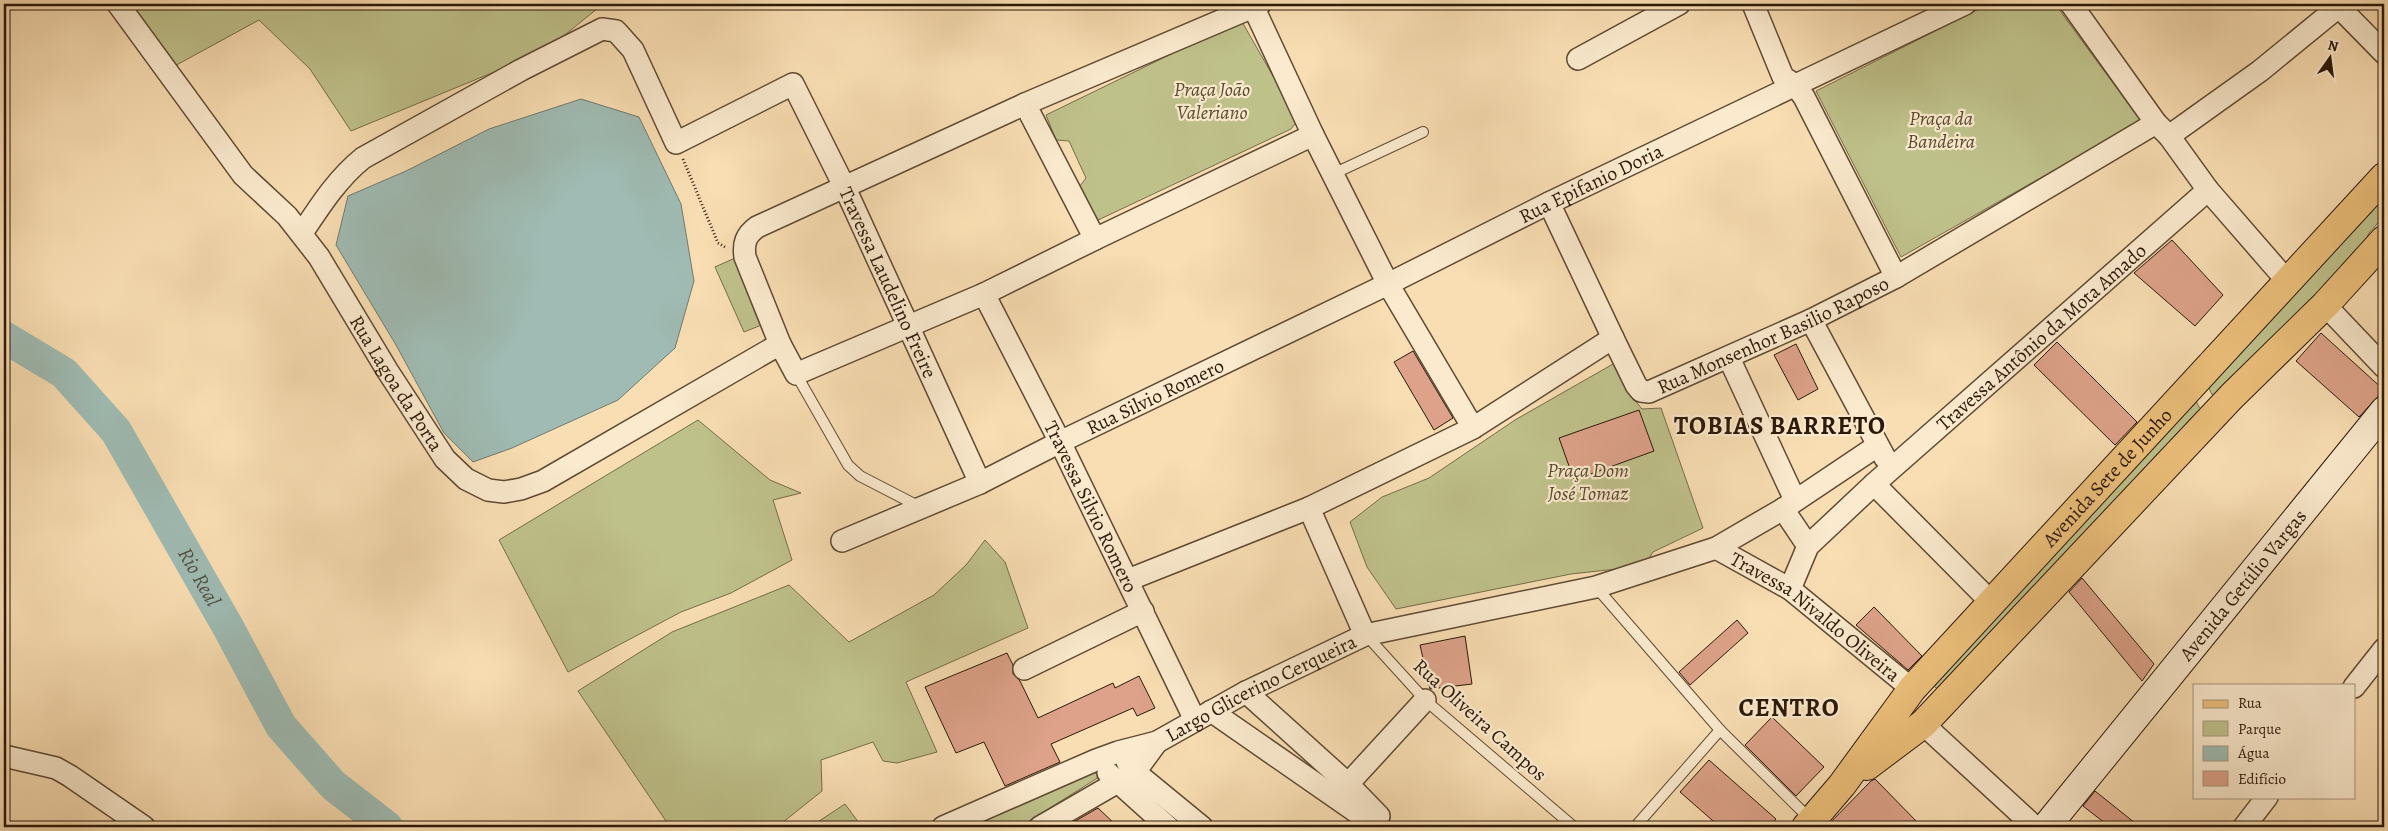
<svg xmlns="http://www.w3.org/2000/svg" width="2388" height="831" viewBox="0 0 2388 831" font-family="Alegreya,serif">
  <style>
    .green { fill: #bfc18b; stroke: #766c4a }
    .water { fill: #9fbbb3; stroke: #717a6f }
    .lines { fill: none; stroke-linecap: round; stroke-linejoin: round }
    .river { stroke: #9fbbb3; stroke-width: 32 }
    .building { fill: #dda289; stroke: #2c1808 }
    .lane-casing { stroke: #5f4a33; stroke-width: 12 }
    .street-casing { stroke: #5f4a33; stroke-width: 24 }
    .secondary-casing { stroke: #2c1808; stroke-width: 30 }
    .primary-casing { stroke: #2c1808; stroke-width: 30 }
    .path { stroke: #2c1808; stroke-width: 3; stroke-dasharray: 1 2.5; stroke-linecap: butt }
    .lane { stroke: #fbeace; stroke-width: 10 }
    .street { stroke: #fbeace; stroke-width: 21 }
    .secondary { stroke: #fbeace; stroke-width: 28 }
    .primary { stroke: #ecbf7a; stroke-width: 28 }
    .labels { text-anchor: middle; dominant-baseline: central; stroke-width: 4.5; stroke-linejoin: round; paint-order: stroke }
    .park-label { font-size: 20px; font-style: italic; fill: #584b2f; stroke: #fbeace }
    .street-label { font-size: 20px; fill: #2c1808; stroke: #fbeace }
    .water-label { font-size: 21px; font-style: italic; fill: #545144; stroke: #fbeace }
    .district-label { font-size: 25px; font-weight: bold; letter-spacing: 1px; fill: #2c1808; stroke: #fbeace }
  </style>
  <rect width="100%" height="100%" fill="#f9deb3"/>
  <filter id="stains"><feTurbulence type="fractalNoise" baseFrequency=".004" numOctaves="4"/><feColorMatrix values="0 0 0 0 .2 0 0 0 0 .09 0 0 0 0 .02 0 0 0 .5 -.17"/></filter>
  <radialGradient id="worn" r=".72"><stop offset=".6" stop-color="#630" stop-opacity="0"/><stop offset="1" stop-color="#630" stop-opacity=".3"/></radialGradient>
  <g class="green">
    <path d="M122,4H603L545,51L351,131L310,69L259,20L171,68Z"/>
    <path d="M1989,4H2055L2141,121L1901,257L1816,91Z"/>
    <path d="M1241,20L1298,120L1291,129L1096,221L1080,186L1086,178L1069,141L1056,140L1046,115Z"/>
    <path d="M2384,191V216L2369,233L2360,251L2220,396H2213L2209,389L2210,384Z"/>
    <path d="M735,258L764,324L744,332L715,267Z"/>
    <path d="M1613,364L1628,392L1642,409L1661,408L1703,528L1653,552L1644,566L1571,574L1396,609L1367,567L1350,522L1382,497L1429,478L1515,420Z"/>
    <path d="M2193,395L2199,407L2207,413L1941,688H1936L1932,684Z"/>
    <path d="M698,420L770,480L801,493L773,500L792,560L731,593L681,612L568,672L499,540Z"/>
    <path d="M985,540L1005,562L1028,628L906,682L937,752L897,763L883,761L873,742L821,760L822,791L777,827H670L578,691L672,632L789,585L849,642L934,595L966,565Z"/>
    <path d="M1092,773H1098L1099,777L1020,827H966Z"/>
    <path d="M845,804L862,827H810Z"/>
  </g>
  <path class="water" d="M581,99L639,117L681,204L694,281L675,348L618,400L512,448L473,462L444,433L396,345L336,245L348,196L406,171L489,129Z"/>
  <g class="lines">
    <path class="river" id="s1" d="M4,337L64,373L116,431L228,627L281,726L333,785L387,827"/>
  </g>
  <g class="building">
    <path d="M2172,240L2223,295L2195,326L2134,273Z"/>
    <path d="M2321,333L2384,390L2359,417L2296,361Z"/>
    <path d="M2057,342L2137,422L2115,445L2034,365Z"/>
    <path d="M1796,344L1818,389L1798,400L1774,355Z"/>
    <path d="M1413,351L1453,418L1434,430L1394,362Z"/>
    <path d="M1639,410L1654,451L1574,480L1559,438Z"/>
    <path d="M2082,578L2154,664L2142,681L2069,592Z"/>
    <path d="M1874,607L1922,656L1908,670L1856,625Z"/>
    <path d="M1737,620L1748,633L1690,685L1679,672Z"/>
    <path d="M1465,636L1472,684L1430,689L1420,645Z"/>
    <path d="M1007,653L1013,665V674L1020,681L1038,718L1113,683L1115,688L1139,676L1155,708L1137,716L1133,708L1051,744L1060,762L1005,786L984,742L956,753L925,687Z"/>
    <path d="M1772,717L1824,767L1796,796L1745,745Z"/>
    <path d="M1709,760L1776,819L1769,827H1720L1680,792Z"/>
    <path d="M1875,779L1922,827H1826L1871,781Z"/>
    <path d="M2095,791L2140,827H2110L2083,806Z"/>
    <path d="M1098,808L1118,827H1065Z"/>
  </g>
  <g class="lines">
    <defs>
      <g id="lane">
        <path d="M1333,174L1423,132"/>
        <path d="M796,374L848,465L860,476L920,507"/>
        <path d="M1596,587L1720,730L1811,820"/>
        <path d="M1366,635L1425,700L1574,827"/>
        <path d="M1635,827L1720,730"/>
      </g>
      <g id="street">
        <path id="s2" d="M118,4L243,175L287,216L319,257L387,370L445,459L466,479L488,490L504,492L521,489L543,481L780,344"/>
        <path d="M1252,4L1313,135L1388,284L1473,428"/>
        <path d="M1260,4L1025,104L1095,239L1313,135"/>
        <path d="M1753,4L1783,77L1795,85L1804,97L1896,277"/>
        <path d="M2071,4L2156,123L2169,136L2208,190L2288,282"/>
        <path d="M2338,6L2384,53"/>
        <path d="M1578,59L1679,4"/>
        <path d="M1025,104L757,227C746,235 743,243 745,257L780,344L796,374L984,294L1095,239"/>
        <path d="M2169,136L2260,71L2342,4"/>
        <path d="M1549,203L1613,338"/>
        <path id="s3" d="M302,233C320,206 337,179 363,158L521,70L602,29L616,31L633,50L676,143L793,84L845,188L980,483"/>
        <path id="s4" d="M984,294L1060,442L1195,720"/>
        <path d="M2325,305L2384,367"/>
        <path d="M1811,320L1885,458"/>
        <path d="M1729,358L1795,500"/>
        <path id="s5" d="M1877,446L1783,509L1716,548L1596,587L1365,635L1309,508L1473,428L1613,338L1636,385L1641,391L1649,392L1811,320L1896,277L2156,123"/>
        <path d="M1874,484L1993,604"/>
        <path d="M1783,509L1808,546"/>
        <path id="s6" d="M842,541L980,483L1060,442L1388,284L1549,203L1965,4"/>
        <path id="s7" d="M1716,548L1790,589L1912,689"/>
        <path d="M1128,580L1309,508"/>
        <path id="s8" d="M1790,589L1808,546L1874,484L2208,190"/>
        <path d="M1024,669L1143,611"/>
        <path d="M2354,687L2384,649"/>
        <path d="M1246,692L1348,784L1379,816"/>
        <path d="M1211,711L1378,827"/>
        <path d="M1923,724L2035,827"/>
        <path d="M4,756L56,768L70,776L144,827"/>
        <path d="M1127,762L1135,772L1202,827"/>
        <path d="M1108,773L1168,827"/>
        <path d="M1348,784L1425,700"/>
        <path id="s9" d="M943,827L1096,760L1118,752L1157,742L1246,692L1365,635"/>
        <path d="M1040,827L1135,772L1157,742"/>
        <path d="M2244,827L2267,797"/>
      </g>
      <g id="secondary">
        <path id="s10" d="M2046,827L2384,411"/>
      </g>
      <g id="primary">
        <path d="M1867,766L1923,724L2232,396L2325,305L2384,240"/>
        <path id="s11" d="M1806,827L1842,785L1912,689L2384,177"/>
      </g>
    </defs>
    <use href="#lane" class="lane-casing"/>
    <use href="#street" class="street-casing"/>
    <use href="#secondary" class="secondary-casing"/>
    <use href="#primary" class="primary-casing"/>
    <path class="path" d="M683,159L718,243L725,247"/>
    <use href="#lane" class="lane"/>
    <use href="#street" class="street"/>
    <use href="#secondary" class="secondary"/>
    <use href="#primary" class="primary"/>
  </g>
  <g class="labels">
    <g class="park-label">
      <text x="1212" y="89">Praça João<tspan x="1212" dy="23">Valeriano</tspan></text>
      <text x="1941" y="118">Praça da<tspan x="1941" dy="23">Bandeira</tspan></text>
      <text x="1588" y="470">Praça Dom<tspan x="1588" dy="23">José Tomaz</tspan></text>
    </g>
    <g class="street-label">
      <text stroke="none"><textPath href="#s6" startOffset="830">Rua Epifanio Doria</textPath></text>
      <text stroke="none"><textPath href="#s3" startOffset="862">Travessa Laudelino Freire</textPath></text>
      <text stroke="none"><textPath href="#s5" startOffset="1245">Rua Monsenhor Basilio Raposo</textPath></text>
      <text stroke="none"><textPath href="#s8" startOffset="360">Travessa Antônio da Mota Amado</textPath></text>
      <text stroke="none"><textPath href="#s2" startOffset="472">Rua Lagoa da Porta</textPath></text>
      <text stroke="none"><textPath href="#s6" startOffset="345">Rua Silvio Romero</textPath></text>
      <text stroke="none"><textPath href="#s11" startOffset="462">Avenida Sete de Junho</textPath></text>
      <text stroke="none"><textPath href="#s4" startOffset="238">Travessa Silvio Romero</textPath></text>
      <text stroke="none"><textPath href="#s10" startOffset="312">Avenida Getúlio Vargas</textPath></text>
      <text stroke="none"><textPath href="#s7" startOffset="121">Travessa Nivaldo Oliveira</textPath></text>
      <text stroke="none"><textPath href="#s9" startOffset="348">Largo Glicerino Cerqueira</textPath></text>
      <text transform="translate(1480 720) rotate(42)">Rua Oliveira Campos</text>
    </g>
    <g class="water-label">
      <text stroke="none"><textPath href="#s1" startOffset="316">Rio Real</textPath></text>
    </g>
    <g class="district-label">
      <text x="1780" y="426">TOBIAS BARRETO</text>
      <text x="1789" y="708">CENTRO</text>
    </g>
  </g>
  <rect width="2388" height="831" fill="none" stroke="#f9deb3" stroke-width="20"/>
  <rect x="5" y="5" width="2378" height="821" fill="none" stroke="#2c1808" stroke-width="2.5"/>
  <rect x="10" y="10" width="2368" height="811" fill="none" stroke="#2c1808"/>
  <rect x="2193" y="684" width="162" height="115" fill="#fbeace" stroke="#a8967f"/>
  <rect x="2203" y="700" width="25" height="8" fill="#ecbf7a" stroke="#a8967f"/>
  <text x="2238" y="708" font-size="15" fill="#2c1808">Rua</text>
  <rect x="2203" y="721" width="25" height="15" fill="#bfc18b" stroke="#a8967f"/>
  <text x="2238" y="734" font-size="15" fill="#2c1808">Parque</text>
  <rect x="2203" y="746" width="25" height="15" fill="#9fbbb3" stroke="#a8967f"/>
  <text x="2238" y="758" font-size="15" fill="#2c1808">Água</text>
  <rect x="2203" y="771" width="25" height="15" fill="#dda289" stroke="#a8967f"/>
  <text x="2238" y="784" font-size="15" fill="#2c1808">Edifício</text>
  <g transform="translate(2330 58) rotate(14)" stroke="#fbeace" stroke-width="4" paint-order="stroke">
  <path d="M0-4L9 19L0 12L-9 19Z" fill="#2c1808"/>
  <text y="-8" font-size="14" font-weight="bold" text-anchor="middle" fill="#2c1808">N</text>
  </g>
  <rect width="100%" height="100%" filter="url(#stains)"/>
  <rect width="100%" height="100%" fill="url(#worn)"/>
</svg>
